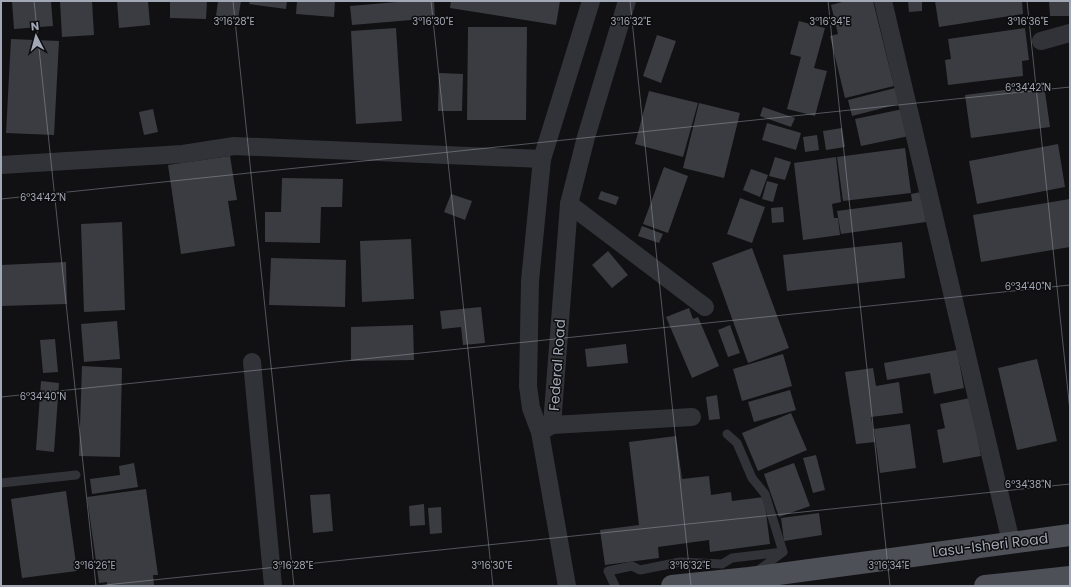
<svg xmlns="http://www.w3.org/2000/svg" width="1071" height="587" viewBox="0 0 1071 587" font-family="Poppins,sans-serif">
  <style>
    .building { fill: #3b3c41 }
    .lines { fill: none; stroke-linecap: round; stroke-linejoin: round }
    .lane { stroke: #323338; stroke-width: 9 }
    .street { stroke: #323338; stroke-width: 18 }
    .primary { stroke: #4e5058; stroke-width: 22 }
    .ticks { fill: none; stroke: #a2a8b5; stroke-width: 1; stroke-opacity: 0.45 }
    .labels { text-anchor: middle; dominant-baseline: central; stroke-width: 3; stroke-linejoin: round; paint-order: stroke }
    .street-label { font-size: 14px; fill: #a2a8b5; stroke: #0d0c0e }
    .ticks-label { font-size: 10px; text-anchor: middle; fill: #a2a8b5; stroke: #0d0c0e; stroke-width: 3; stroke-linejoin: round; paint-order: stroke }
  </style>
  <rect width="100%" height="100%" fill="#111113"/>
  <g class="building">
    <path d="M12,1H51L53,26L14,29Z"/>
    <path d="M60,1H92L94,35L62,37Z"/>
    <path d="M117,1H148L150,25L119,28Z"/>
    <path d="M170,1H207L206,19L170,18Z"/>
    <path d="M218,1H241L238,19L216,16Z"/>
    <path d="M250,1H287L286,9L249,4Z"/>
    <path d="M297,1H335L334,17L296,14Z"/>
    <path d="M409,1H434L435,18L352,25L350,6Z"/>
    <path d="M451,1H560L556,25L450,8Z"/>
    <path d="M846,1H873L894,86L845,98L830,36L838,34L831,5Z"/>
    <path d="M908,1H922V11L909,12Z"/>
    <path d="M935,1H1022L1023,14L939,27Z"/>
    <path d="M1049,1H1070V16H1050Z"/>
    <path d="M799,21L825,28L814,68L827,71L815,116L787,109L801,57L790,54Z"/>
    <path d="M468,27H527L526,120H467Z"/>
    <path d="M396,28L402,121L356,124L351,31Z"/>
    <path d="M1025,28L1029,60L1022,61L1023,76L948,85L945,60L951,59L948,39Z"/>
    <path d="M657,35L676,41L661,83L643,76Z"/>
    <path d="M11,39L59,41L54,135L6,133Z"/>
    <path d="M439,73L463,74L462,111H438Z"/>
    <path d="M1044,85L1050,127L971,138L965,95Z"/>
    <path d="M895,88L899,104L852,116L848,100Z"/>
    <path d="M649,91L698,103L683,157L635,144Z"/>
    <path d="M699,103L740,113L724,178L683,168Z"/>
    <path d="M763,107L795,118L791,127L760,116Z"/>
    <path d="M153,109L158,132L144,135L139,112Z"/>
    <path d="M903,109L909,136L861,146L855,119Z"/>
    <path d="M767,123L801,133L796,150L762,140Z"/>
    <path d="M842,128L845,147L826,150L823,131Z"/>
    <path d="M817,135L819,150L805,152L803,137Z"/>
    <path d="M1058,144L1065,187L977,204L969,161Z"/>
    <path d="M905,148L911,193L843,201L837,157Z"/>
    <path d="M230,156L237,200L228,201L235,246L181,254L168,165Z"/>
    <path d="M775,157L791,162L785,180L769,176Z"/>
    <path d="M836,157L841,202L832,204L834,218H838L840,235L803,240L794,163Z"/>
    <path d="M664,167L688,176L668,233L643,224Z"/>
    <path d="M751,169L768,175L760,197L743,190Z"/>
    <path d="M282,178L343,179L342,207H321L320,243L265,242V212H281Z"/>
    <path d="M767,181L778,184L773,202L762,199Z"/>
    <path d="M601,191L619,197L616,205L598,199Z"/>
    <path d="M921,192L926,222L841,234L837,211L912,201L911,194Z"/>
    <path d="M451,194L472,201L465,220L444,212Z"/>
    <path d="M740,198L765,207L752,243L727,234Z"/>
    <path d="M1070,199V247L981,262L973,215Z"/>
    <path d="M783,207L784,222L772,223L771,208Z"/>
    <path d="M122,222L125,310L84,312L81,224Z"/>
    <path d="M642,226L663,234L659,243L638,236Z"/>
    <path d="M411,239L414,299L362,302L360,241Z"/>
    <path d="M902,242L905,278L787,291L783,255Z"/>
    <path d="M752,248L789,348L748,363L712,263Z"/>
    <path d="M608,251L628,275L612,288L592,265Z"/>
    <path d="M271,258L346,260L345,307L269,305Z"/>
    <path d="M66,262L67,304L1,306V265Z"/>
    <path d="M481,307L485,343L463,345L461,327L442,329L440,311Z"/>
    <path d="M689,308L693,319L698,317L719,366L692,378L666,317Z"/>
    <path d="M117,321L120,359L84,362L81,324Z"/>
    <path d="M413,325L414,360L351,361V327Z"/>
    <path d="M730,325L740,353L728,357L718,330Z"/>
    <path d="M55,339L58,372L43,373L40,340Z"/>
    <path d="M626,344L628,363L587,367L585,349Z"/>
    <path d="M957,350L964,388L934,394L930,373L887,380L884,363Z"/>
    <path d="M783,354L792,386L742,401L733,369Z"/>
    <path d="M1037,359L1057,441L1017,450L998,368Z"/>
    <path d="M82,366L122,368L120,457L79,456Z"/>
    <path d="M873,368L876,386L899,382L903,413L871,417L875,442L856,444L845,372Z"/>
    <path d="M41,381L59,383L54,452L36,450Z"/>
    <path d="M790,390L796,410L754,422L748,402Z"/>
    <path d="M717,395L720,419L709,420L706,397Z"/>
    <path d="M970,398L981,456L943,463L937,430L945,428L940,404Z"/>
    <path d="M791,413L807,450L758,471L742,433Z"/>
    <path d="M910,424L916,468L880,473L874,429Z"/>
    <path d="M676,436L682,479L709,476L711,495L731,492L732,501L764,497L770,544L710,552L709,540L658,547L659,558L605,565L600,530L639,525L629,442Z"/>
    <path d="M816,455L825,490L813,493L803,458Z"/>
    <path d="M134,463L138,487L92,494L90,479L120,475L119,466Z"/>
    <path d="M794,463L810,506L779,517L764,474Z"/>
    <path d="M146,489L158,575H153L154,585L107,586V582L99,583L87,497Z"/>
    <path d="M66,491L77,571L22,578L11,499Z"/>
    <path d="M330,494L333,531L313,533L310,495Z"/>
    <path d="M424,504L425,525L410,526L409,506Z"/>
    <path d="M441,507L442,533L430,534L428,508Z"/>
    <path d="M819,513L822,535L784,541L781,518Z"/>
  </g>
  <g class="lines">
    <g class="lane">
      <path d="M727,434L737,443L752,478L765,494L783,552"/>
      <path d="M1,483L76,475"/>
      <path d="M615,586L608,571L632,566L640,570L680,562L722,564L732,558L783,552L756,572"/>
    </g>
    <g class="street">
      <path d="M883,1L1011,542"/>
      <path d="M1041,41L1070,33"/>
      <path d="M1,165L183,154L234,146L542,159"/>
      <path d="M569,204L705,307"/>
      <path d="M252,362L273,586"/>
      <path d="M552,425L692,417"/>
      <path d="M540,432L552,425L569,204L586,137L627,1"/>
      <path d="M567,586L540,432L531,408L528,386L530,281L542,159L591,1"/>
    </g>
    <g class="primary">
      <path d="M672,586L749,578L1070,535"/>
      <path d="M985,586L1070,577"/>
    </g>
  </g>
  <path class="ticks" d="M34,1L96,586M233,1L294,586M431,1L493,586M630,1L691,586M828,1L890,586M1027,1L1070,411M1,199L1070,87M1,397L1070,285M96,586L1070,484"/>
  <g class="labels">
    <g class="street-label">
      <text transform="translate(557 365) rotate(-86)">Federal Road</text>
      <text transform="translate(990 545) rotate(-7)">Lasu-Isheri Road</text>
    </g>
  </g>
  <g class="ticks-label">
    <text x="234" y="25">3°16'28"E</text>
    <text x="433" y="25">3°16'30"E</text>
    <text x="631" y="25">3°16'32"E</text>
    <text x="830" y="25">3°16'34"E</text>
    <text x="1028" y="25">3°16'36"E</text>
    <text x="1028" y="91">6°34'42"N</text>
    <text x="43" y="201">6°34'42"N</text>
    <text x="1028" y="290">6°34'40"N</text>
    <text x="43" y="400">6°34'40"N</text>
    <text x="1028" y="488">6°34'38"N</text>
    <text x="95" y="569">3°16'26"E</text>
    <text x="293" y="569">3°16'28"E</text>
    <text x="492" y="569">3°16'30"E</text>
    <text x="690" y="569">3°16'32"E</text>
    <text x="889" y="569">3°16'34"E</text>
  </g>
  <rect width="1071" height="587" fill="none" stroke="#a2a8b5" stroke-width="4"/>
  <g transform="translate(36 36) rotate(354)" stroke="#0d0c0e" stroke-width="3" paint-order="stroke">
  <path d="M0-3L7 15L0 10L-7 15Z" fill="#a2a8b5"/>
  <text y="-6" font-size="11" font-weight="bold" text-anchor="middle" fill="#a2a8b5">N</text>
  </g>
</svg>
